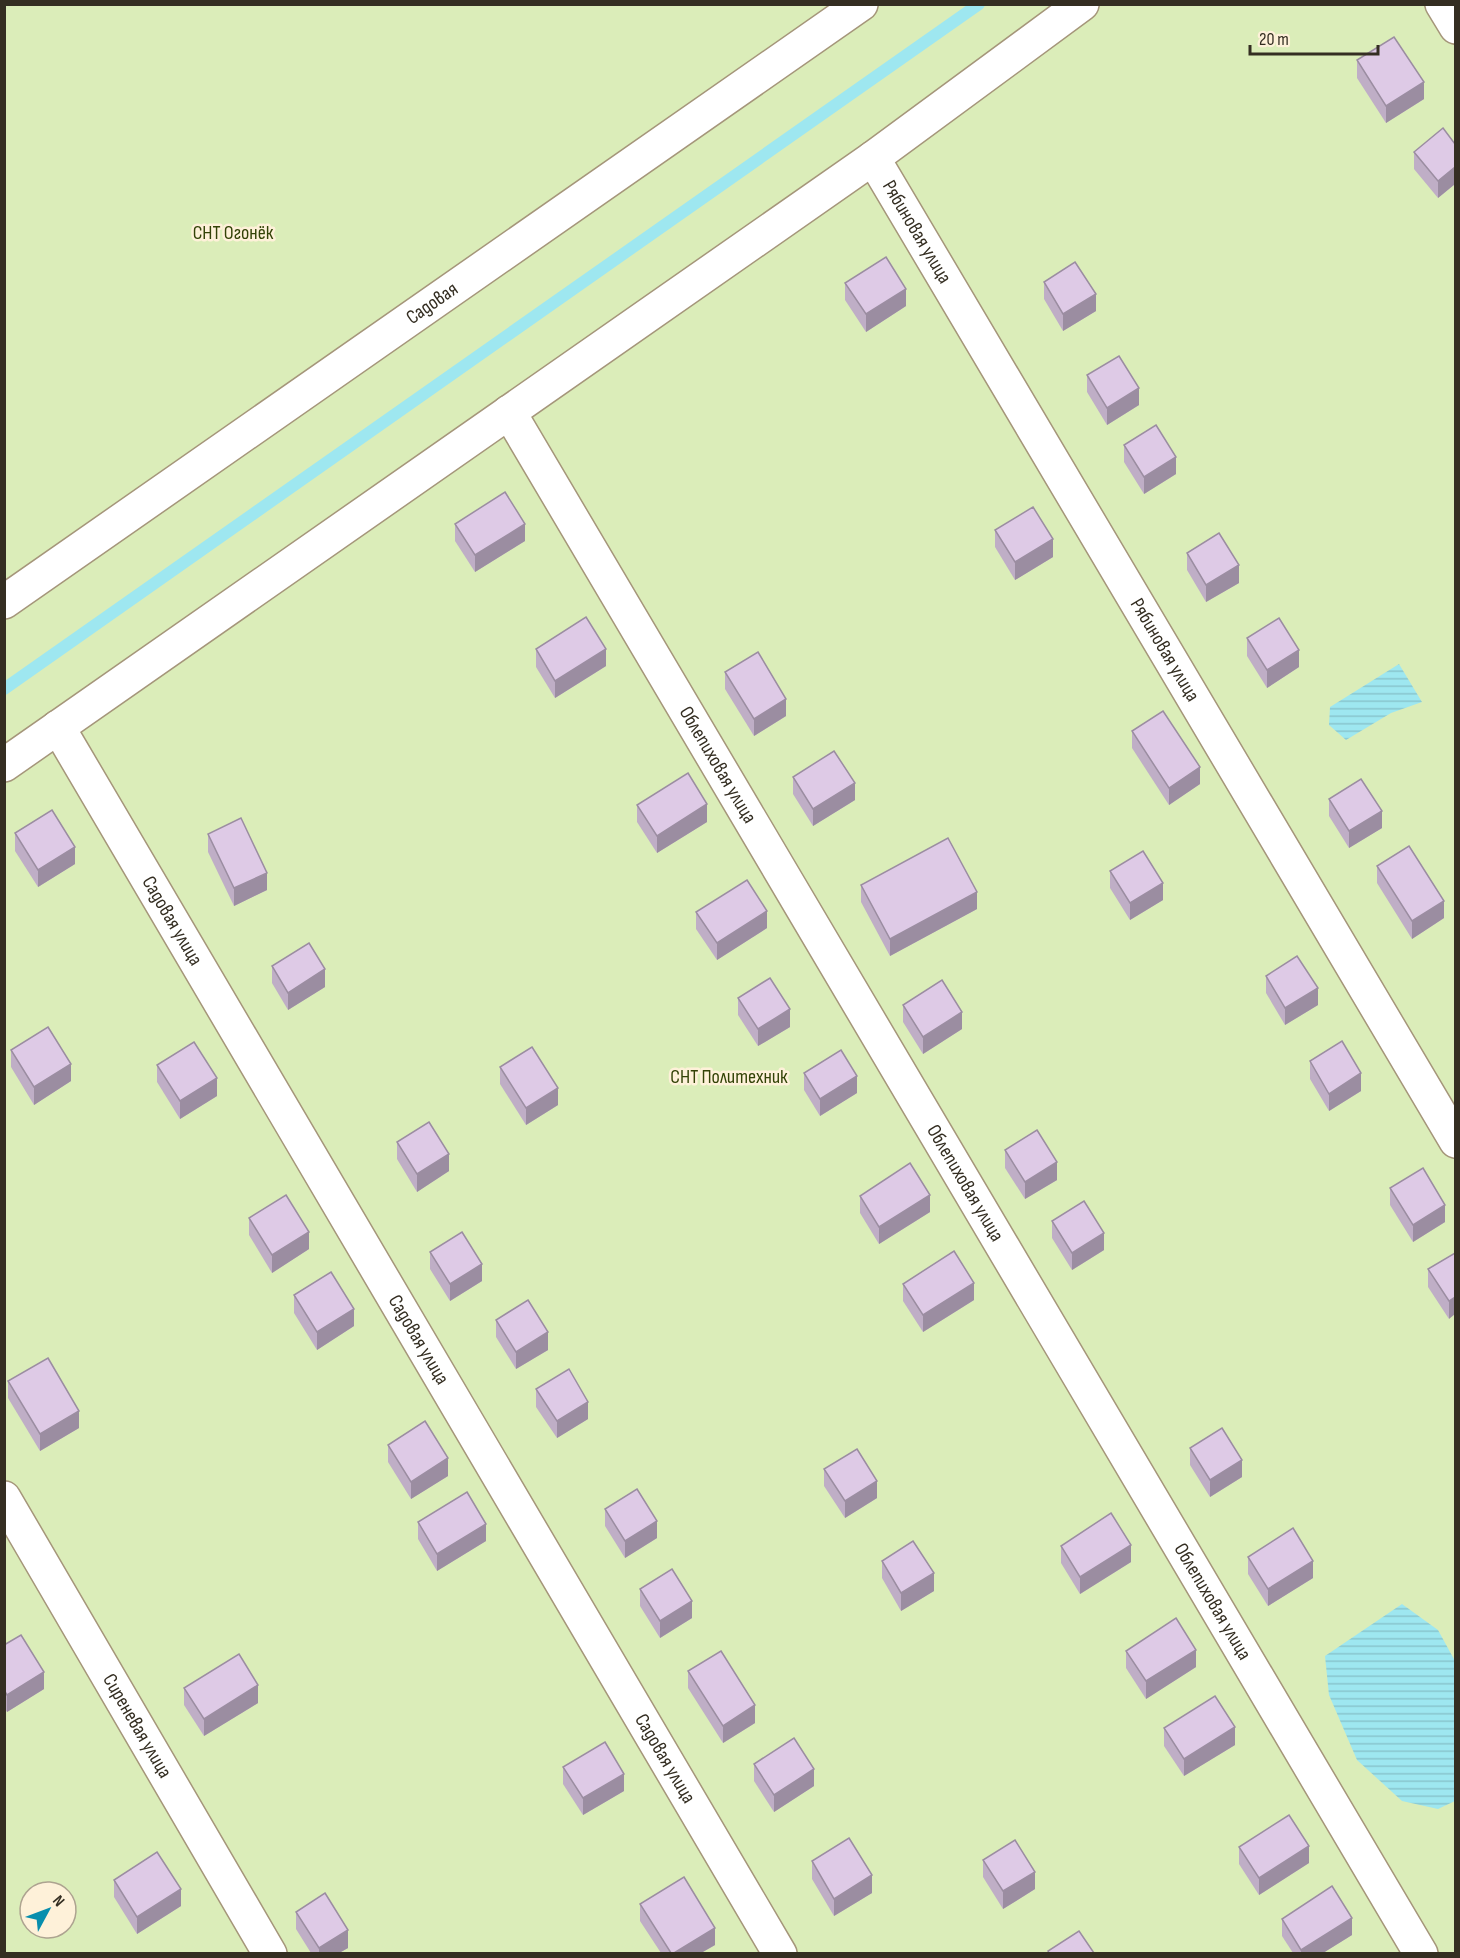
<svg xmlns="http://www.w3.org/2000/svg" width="1460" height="1958" viewBox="0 0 1460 1958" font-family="'Sofia Sans Condensed',sans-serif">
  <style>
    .garden { fill: #dbedb9; fill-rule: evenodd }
    .water { fill: url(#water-rules) }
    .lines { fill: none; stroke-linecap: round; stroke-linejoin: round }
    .stream { stroke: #9ee7f0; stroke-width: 12 }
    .minor-casing { stroke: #a5967a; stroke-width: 36 }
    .minor { stroke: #fff; stroke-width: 33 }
    .wall { fill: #bfaec6 }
    .shaded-wall { fill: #9b8da1 }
    .building { fill: #decae6; stroke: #9b8da1; stroke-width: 1.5 }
    .labels { text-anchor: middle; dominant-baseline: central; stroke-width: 5; stroke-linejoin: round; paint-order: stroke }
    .street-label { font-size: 20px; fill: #342e22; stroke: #fef1d9 }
    .park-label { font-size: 20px; fill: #334307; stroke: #fef1d9 }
  </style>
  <defs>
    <pattern id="water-rules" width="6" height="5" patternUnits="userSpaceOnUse" patternTransform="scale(1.5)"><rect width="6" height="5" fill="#9ee7f0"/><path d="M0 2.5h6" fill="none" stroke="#89c6ce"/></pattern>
  </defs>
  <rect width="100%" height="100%" fill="#fef1d9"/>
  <path class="garden" d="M5,5H1455V1953L5,1954ZM30,1892H66V1928H30Z"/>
  <g class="water">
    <path d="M1399,664L1422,702L1391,713L1346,740L1329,725L1330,707Z"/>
    <path d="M1402,1604L1438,1630L1455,1661V1801L1438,1809L1402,1801L1357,1760L1329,1695L1325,1656Z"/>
  </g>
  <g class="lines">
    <path class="stream" d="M4,689L979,4"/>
    <defs>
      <g id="minor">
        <path d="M1442,4L1456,27"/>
        <path id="s1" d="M873,158L1456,1141"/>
        <path id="s2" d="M509,412L1421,1954"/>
        <path id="s3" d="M4,602L861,4"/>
        <path id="s4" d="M58,727L780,1954"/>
        <path d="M4,765L873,158L1082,4"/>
        <path id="s5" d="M4,1498L270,1954"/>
      </g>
    </defs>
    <use href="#minor" class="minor-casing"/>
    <use href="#minor" class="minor"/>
  </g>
  <g class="wall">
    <path d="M1357,60L1424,99L1386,123L1357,78Z"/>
    <path d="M1455,144V184L1438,198L1414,169V152Z"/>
    <path d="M1044,282L1096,311L1063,331L1044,299Z"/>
    <path d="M845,283L906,306L866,332L845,300Z"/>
    <path d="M1087,375L1139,405L1107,425L1087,392Z"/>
    <path d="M1124,445L1176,474L1144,494L1124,462Z"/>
    <path d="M455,524L525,541L475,572L455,541Z"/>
    <path d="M995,530L1053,557L1015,580L995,547Z"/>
    <path d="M1187,553L1239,583L1206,602L1187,570Z"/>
    <path d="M1247,638L1299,667L1267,688L1247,656Z"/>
    <path d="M536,649L606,666L555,698L536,667Z"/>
    <path d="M725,672L786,716L754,736L725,689Z"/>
    <path d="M1132,731L1200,784L1169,805L1132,748Z"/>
    <path d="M793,777L855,800L813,826L793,794Z"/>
    <path d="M1329,799L1382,828L1349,848L1329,816Z"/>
    <path d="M637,805L707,822L657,853L637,822Z"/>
    <path d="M15,833L75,864L38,887L15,851Z"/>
    <path d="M208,834L267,890L234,906L208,852Z"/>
    <path d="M1377,866L1444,918L1412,939L1377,883Z"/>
    <path d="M1110,871L1163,900L1130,920L1110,888Z"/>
    <path d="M861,885L977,909L890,956L861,902Z"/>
    <path d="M696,912L767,928L717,960L696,929Z"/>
    <path d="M272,966L325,987L288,1010L272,983Z"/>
    <path d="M1266,976L1318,1005L1285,1025L1266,993Z"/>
    <path d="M738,998L790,1027L758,1046L738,1015Z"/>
    <path d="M903,1005L962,1029L923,1054L903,1022Z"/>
    <path d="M11,1050L71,1081L34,1105L11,1067Z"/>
    <path d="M1310,1061L1361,1091L1329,1111L1310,1079Z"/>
    <path d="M157,1065L217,1096L180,1119L157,1082Z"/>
    <path d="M500,1067L558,1105L526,1125L500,1084Z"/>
    <path d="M804,1073L857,1093L820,1116L804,1090Z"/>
    <path d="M397,1142L449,1171L417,1192L397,1159Z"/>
    <path d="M1005,1150L1057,1180L1025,1199L1005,1168Z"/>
    <path d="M1390,1188L1445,1222L1413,1242L1390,1205Z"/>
    <path d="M860,1196L930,1212L879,1244L860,1213Z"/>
    <path d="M249,1218L309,1249L272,1273L249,1235Z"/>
    <path d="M1052,1221L1104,1250L1072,1270L1052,1238Z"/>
    <path d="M430,1252L482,1281L450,1301L430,1269Z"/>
    <path d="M1455,1253L1449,1319L1428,1287V1269Z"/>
    <path d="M903,1284L974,1300L923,1332L903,1301Z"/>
    <path d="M294,1295L354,1326L317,1350L294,1313Z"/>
    <path d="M496,1320L548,1350L516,1369L496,1337Z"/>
    <path d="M8,1381L79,1428L40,1451L8,1398Z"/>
    <path d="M536,1389L588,1419L557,1438L536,1407Z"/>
    <path d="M388,1445L448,1476L411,1499L388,1462Z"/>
    <path d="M1190,1448L1242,1477L1210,1497L1190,1465Z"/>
    <path d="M824,1469L877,1498L845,1518L824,1486Z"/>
    <path d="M605,1509L657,1538L625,1558L605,1526Z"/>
    <path d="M418,1522L486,1541L437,1571L418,1539Z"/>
    <path d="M1061,1546L1131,1562L1080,1594L1061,1563Z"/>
    <path d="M1248,1557L1313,1578L1268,1606L1248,1574Z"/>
    <path d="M882,1561L934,1591L901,1611L882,1578Z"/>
    <path d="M640,1589L692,1618L660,1638L640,1606Z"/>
    <path d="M4,1645L44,1689L7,1712L4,1708Z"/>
    <path d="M1126,1651L1196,1667L1146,1699L1126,1668Z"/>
    <path d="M688,1671L755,1723L723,1743L688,1688Z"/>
    <path d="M184,1688L258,1703L204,1736L184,1705Z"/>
    <path d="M1164,1728L1235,1745L1184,1776L1164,1746Z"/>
    <path d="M754,1764L814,1786L774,1812L754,1781Z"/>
    <path d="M563,1767L624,1791L583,1815L563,1784Z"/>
    <path d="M1239,1847L1309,1863L1259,1895L1239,1864Z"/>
    <path d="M983,1860L1035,1889L1003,1909L983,1877Z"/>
    <path d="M812,1861L872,1893L834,1916L812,1879Z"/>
    <path d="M114,1880L181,1906L137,1934L114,1897Z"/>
    <path d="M640,1904L715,1945L701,1953H661L640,1921Z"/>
    <path d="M296,1912L348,1948L339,1953H311L296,1929Z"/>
    <path d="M1282,1919L1352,1935L1323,1953H1293L1282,1936Z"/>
  </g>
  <g class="shaded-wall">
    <path d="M1424,82V99L1386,123V106Z"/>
    <path d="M1455,167V184L1438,198V181Z"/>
    <path d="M906,289V306L866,332V314Z"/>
    <path d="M1096,294V311L1063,331V314Z"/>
    <path d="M1139,388V405L1107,425V408Z"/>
    <path d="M1176,457V474L1144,494V477Z"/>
    <path d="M525,524V541L475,572V555Z"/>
    <path d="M1053,539V557L1015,580V562Z"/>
    <path d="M1239,565V583L1206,602V585Z"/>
    <path d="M606,649V666L555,698V681Z"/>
    <path d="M1299,650V667L1267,688V670Z"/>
    <path d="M786,699V716L754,736V719Z"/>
    <path d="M1200,767V784L1169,805V788Z"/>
    <path d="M855,783V800L813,826V809Z"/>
    <path d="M707,804V822L657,853V836Z"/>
    <path d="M1382,811V828L1349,848V831Z"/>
    <path d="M75,847V864L38,887V870Z"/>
    <path d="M267,873V890L234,906V888Z"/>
    <path d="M1163,883V900L1130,920V903Z"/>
    <path d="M977,892V909L890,956V939Z"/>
    <path d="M1444,901V918L1412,939V921Z"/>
    <path d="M767,911V928L717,960V943Z"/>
    <path d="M325,969V987L288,1010V993Z"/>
    <path d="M1318,988V1005L1285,1025V1008Z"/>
    <path d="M790,1009V1027L758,1046V1029Z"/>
    <path d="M962,1012V1029L923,1054V1037Z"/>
    <path d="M71,1064V1081L34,1105V1087Z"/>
    <path d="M1361,1073V1091L1329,1111V1094Z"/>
    <path d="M857,1076V1093L820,1116V1099Z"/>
    <path d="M217,1078V1096L180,1119V1101Z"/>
    <path d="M558,1088V1105L526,1125V1108Z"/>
    <path d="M449,1154V1171L417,1192V1174Z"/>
    <path d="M1057,1162V1180L1025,1199V1182Z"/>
    <path d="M930,1195V1212L879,1244V1227Z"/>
    <path d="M1445,1205V1222L1413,1242V1225Z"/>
    <path d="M309,1232V1249L272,1273V1255Z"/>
    <path d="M1104,1233V1250L1072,1270V1253Z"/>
    <path d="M482,1264V1281L450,1301V1284Z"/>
    <path d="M974,1283V1300L923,1332V1315Z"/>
    <path d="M1455,1297V1314L1449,1319V1301Z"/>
    <path d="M354,1309V1326L317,1350V1332Z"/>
    <path d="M548,1332V1350L516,1369V1352Z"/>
    <path d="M588,1402V1419L557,1438V1421Z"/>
    <path d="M79,1411V1428L40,1451V1434Z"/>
    <path d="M448,1458V1476L411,1499V1482Z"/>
    <path d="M1242,1460V1477L1210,1497V1480Z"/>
    <path d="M877,1481V1498L845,1518V1501Z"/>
    <path d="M657,1521V1538L625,1558V1541Z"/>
    <path d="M486,1524V1541L437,1571V1554Z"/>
    <path d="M1131,1545V1562L1080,1594V1577Z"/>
    <path d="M1313,1561V1578L1268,1606V1589Z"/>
    <path d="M934,1573V1591L901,1611V1593Z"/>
    <path d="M692,1601V1618L660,1638V1621Z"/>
    <path d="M1196,1650V1667L1146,1699V1681Z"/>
    <path d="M44,1672V1689L7,1712V1695Z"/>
    <path d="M258,1685V1703L204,1736V1719Z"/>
    <path d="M755,1705V1723L723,1743V1726Z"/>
    <path d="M1235,1727V1745L1184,1776V1759Z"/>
    <path d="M814,1769V1786L774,1812V1795Z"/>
    <path d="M624,1774V1791L583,1815V1798Z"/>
    <path d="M1309,1846V1863L1259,1895V1878Z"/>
    <path d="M1035,1872V1889L1003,1909V1891Z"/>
    <path d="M872,1875V1893L834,1916V1899Z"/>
    <path d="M181,1889V1906L137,1934V1917Z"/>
    <path d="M1352,1918V1935L1323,1953H1301V1950Z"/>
    <path d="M715,1928V1945L701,1953H674Z"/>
    <path d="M348,1930V1948L339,1953H319V1948Z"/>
  </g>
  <g class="building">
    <path d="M1394,37L1424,82L1386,106L1357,60Z"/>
    <path d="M1443,128L1455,144V167L1438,181L1414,152Z"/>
    <path d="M886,257L906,289L866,314L845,283Z"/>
    <path d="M1075,262L1096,294L1063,314L1044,282Z"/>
    <path d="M1119,356L1139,388L1107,408L1087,375Z"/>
    <path d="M1156,425L1176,457L1144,477L1124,445Z"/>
    <path d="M505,492L525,524L475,555L455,524Z"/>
    <path d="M1033,507L1053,539L1015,562L995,530Z"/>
    <path d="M1219,533L1239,565L1206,585L1187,553Z"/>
    <path d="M586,617L606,649L555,681L536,649Z"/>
    <path d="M1279,618L1299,650L1267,670L1247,638Z"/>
    <path d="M758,652L786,699L754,719L725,672Z"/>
    <path d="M1163,711L1200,767L1169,788L1132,731Z"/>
    <path d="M834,751L855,783L813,809L793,777Z"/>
    <path d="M688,773L707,804L657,836L637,805Z"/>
    <path d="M1361,779L1382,811L1349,831L1329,799Z"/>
    <path d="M52,810L75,847L38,870L15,833Z"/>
    <path d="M241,818L267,873L234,888L208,834Z"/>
    <path d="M948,838L977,892L890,939L861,885Z"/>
    <path d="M1409,846L1444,901L1412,921L1377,866Z"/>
    <path d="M1143,851L1163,883L1130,903L1110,871Z"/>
    <path d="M747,880L767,911L717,943L696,912Z"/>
    <path d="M309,943L325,969L288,993L272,966Z"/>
    <path d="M1297,956L1318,988L1285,1008L1266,976Z"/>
    <path d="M770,978L790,1009L758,1029L738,998Z"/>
    <path d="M942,980L962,1012L923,1037L903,1005Z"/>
    <path d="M48,1027L71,1064L34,1087L11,1050Z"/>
    <path d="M1342,1041L1361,1073L1329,1094L1310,1061Z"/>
    <path d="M194,1042L217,1078L180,1101L157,1065Z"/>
    <path d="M532,1047L558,1088L526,1108L500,1067Z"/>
    <path d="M841,1050L857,1076L820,1099L804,1073Z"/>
    <path d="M429,1122L449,1154L417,1174L397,1142Z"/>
    <path d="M1037,1130L1057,1162L1025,1182L1005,1150Z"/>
    <path d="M910,1163L930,1195L879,1227L860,1196Z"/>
    <path d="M1423,1168L1445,1205L1413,1225L1390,1188Z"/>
    <path d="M286,1195L309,1232L272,1255L249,1218Z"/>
    <path d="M1084,1201L1104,1233L1072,1253L1052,1221Z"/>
    <path d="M462,1232L482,1264L450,1284L430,1252Z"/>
    <path d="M954,1251L974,1283L923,1315L903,1284Z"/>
    <path d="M1455,1253V1297L1449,1301L1428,1269Z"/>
    <path d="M331,1272L354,1309L317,1332L294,1295Z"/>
    <path d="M528,1300L548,1332L516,1352L496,1320Z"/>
    <path d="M48,1358L79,1411L40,1434L8,1381Z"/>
    <path d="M569,1369L588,1402L557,1421L536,1389Z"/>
    <path d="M425,1421L448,1458L411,1482L388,1445Z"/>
    <path d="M1222,1428L1242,1460L1210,1480L1190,1448Z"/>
    <path d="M857,1449L877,1481L845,1501L824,1469Z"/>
    <path d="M637,1489L657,1521L625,1541L605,1509Z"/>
    <path d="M467,1492L486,1524L437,1554L418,1522Z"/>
    <path d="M1111,1513L1131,1545L1080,1577L1061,1546Z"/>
    <path d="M1293,1528L1313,1561L1268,1589L1248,1557Z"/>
    <path d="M913,1541L934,1573L901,1593L882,1561Z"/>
    <path d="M672,1569L692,1601L660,1621L640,1589Z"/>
    <path d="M1176,1618L1196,1650L1146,1681L1126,1651Z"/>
    <path d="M21,1635L44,1672L7,1695L4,1690V1645Z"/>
    <path d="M721,1651L755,1705L723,1726L688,1671Z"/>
    <path d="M239,1654L258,1685L204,1719L184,1688Z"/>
    <path d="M1215,1696L1235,1727L1184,1759L1164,1728Z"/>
    <path d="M794,1738L814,1769L774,1795L754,1764Z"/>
    <path d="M605,1742L624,1774L583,1798L563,1767Z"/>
    <path d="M1289,1815L1309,1846L1259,1878L1239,1847Z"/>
    <path d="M849,1838L872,1875L834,1899L812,1861Z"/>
    <path d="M1015,1840L1035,1872L1003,1891L983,1860Z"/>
    <path d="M157,1852L181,1889L137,1917L114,1880Z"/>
    <path d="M684,1877L715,1928L674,1953H671L640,1904Z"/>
    <path d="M1332,1886L1352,1918L1301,1950L1282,1919Z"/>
    <path d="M325,1893L348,1930L319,1948L296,1912Z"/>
    <path d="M1079,1931L1094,1953H1049L1048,1951Z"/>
  </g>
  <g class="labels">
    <g class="street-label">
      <text stroke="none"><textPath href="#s1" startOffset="86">Рябиновая улица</textPath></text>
      <text stroke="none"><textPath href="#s3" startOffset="522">Садовая</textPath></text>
      <text stroke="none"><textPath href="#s1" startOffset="572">Рябиновая улица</textPath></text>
      <text stroke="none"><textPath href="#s2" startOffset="410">Облепиховая улица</textPath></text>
      <text stroke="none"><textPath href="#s4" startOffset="225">Садовая улица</textPath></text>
      <text stroke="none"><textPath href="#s2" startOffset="896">Облепиховая улица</textPath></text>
      <text stroke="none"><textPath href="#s4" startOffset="711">Садовая улица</textPath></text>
      <text stroke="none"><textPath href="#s2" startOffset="1382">Облепиховая улица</textPath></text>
      <text stroke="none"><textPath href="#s5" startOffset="264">Сиреневая улица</textPath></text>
      <text stroke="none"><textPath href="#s4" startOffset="1197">Садовая улица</textPath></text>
    </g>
    <g class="park-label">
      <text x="233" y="233">СНТ Огонёк</text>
      <text x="729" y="1077">СНТ Политехник</text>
    </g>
  </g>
  <rect width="1460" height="1958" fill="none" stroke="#342e22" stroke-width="12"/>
  <g transform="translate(48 1910) rotate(49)"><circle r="28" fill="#fef1d9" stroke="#ada390" stroke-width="1.5"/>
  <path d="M0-4.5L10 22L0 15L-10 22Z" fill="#088ead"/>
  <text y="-9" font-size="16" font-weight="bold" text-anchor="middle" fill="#342e22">N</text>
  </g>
  <path d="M1250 45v9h128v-9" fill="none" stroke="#342e22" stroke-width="3"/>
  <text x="1259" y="45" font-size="18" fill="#342e22" stroke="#fef1d9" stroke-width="4.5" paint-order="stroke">20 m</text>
</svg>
